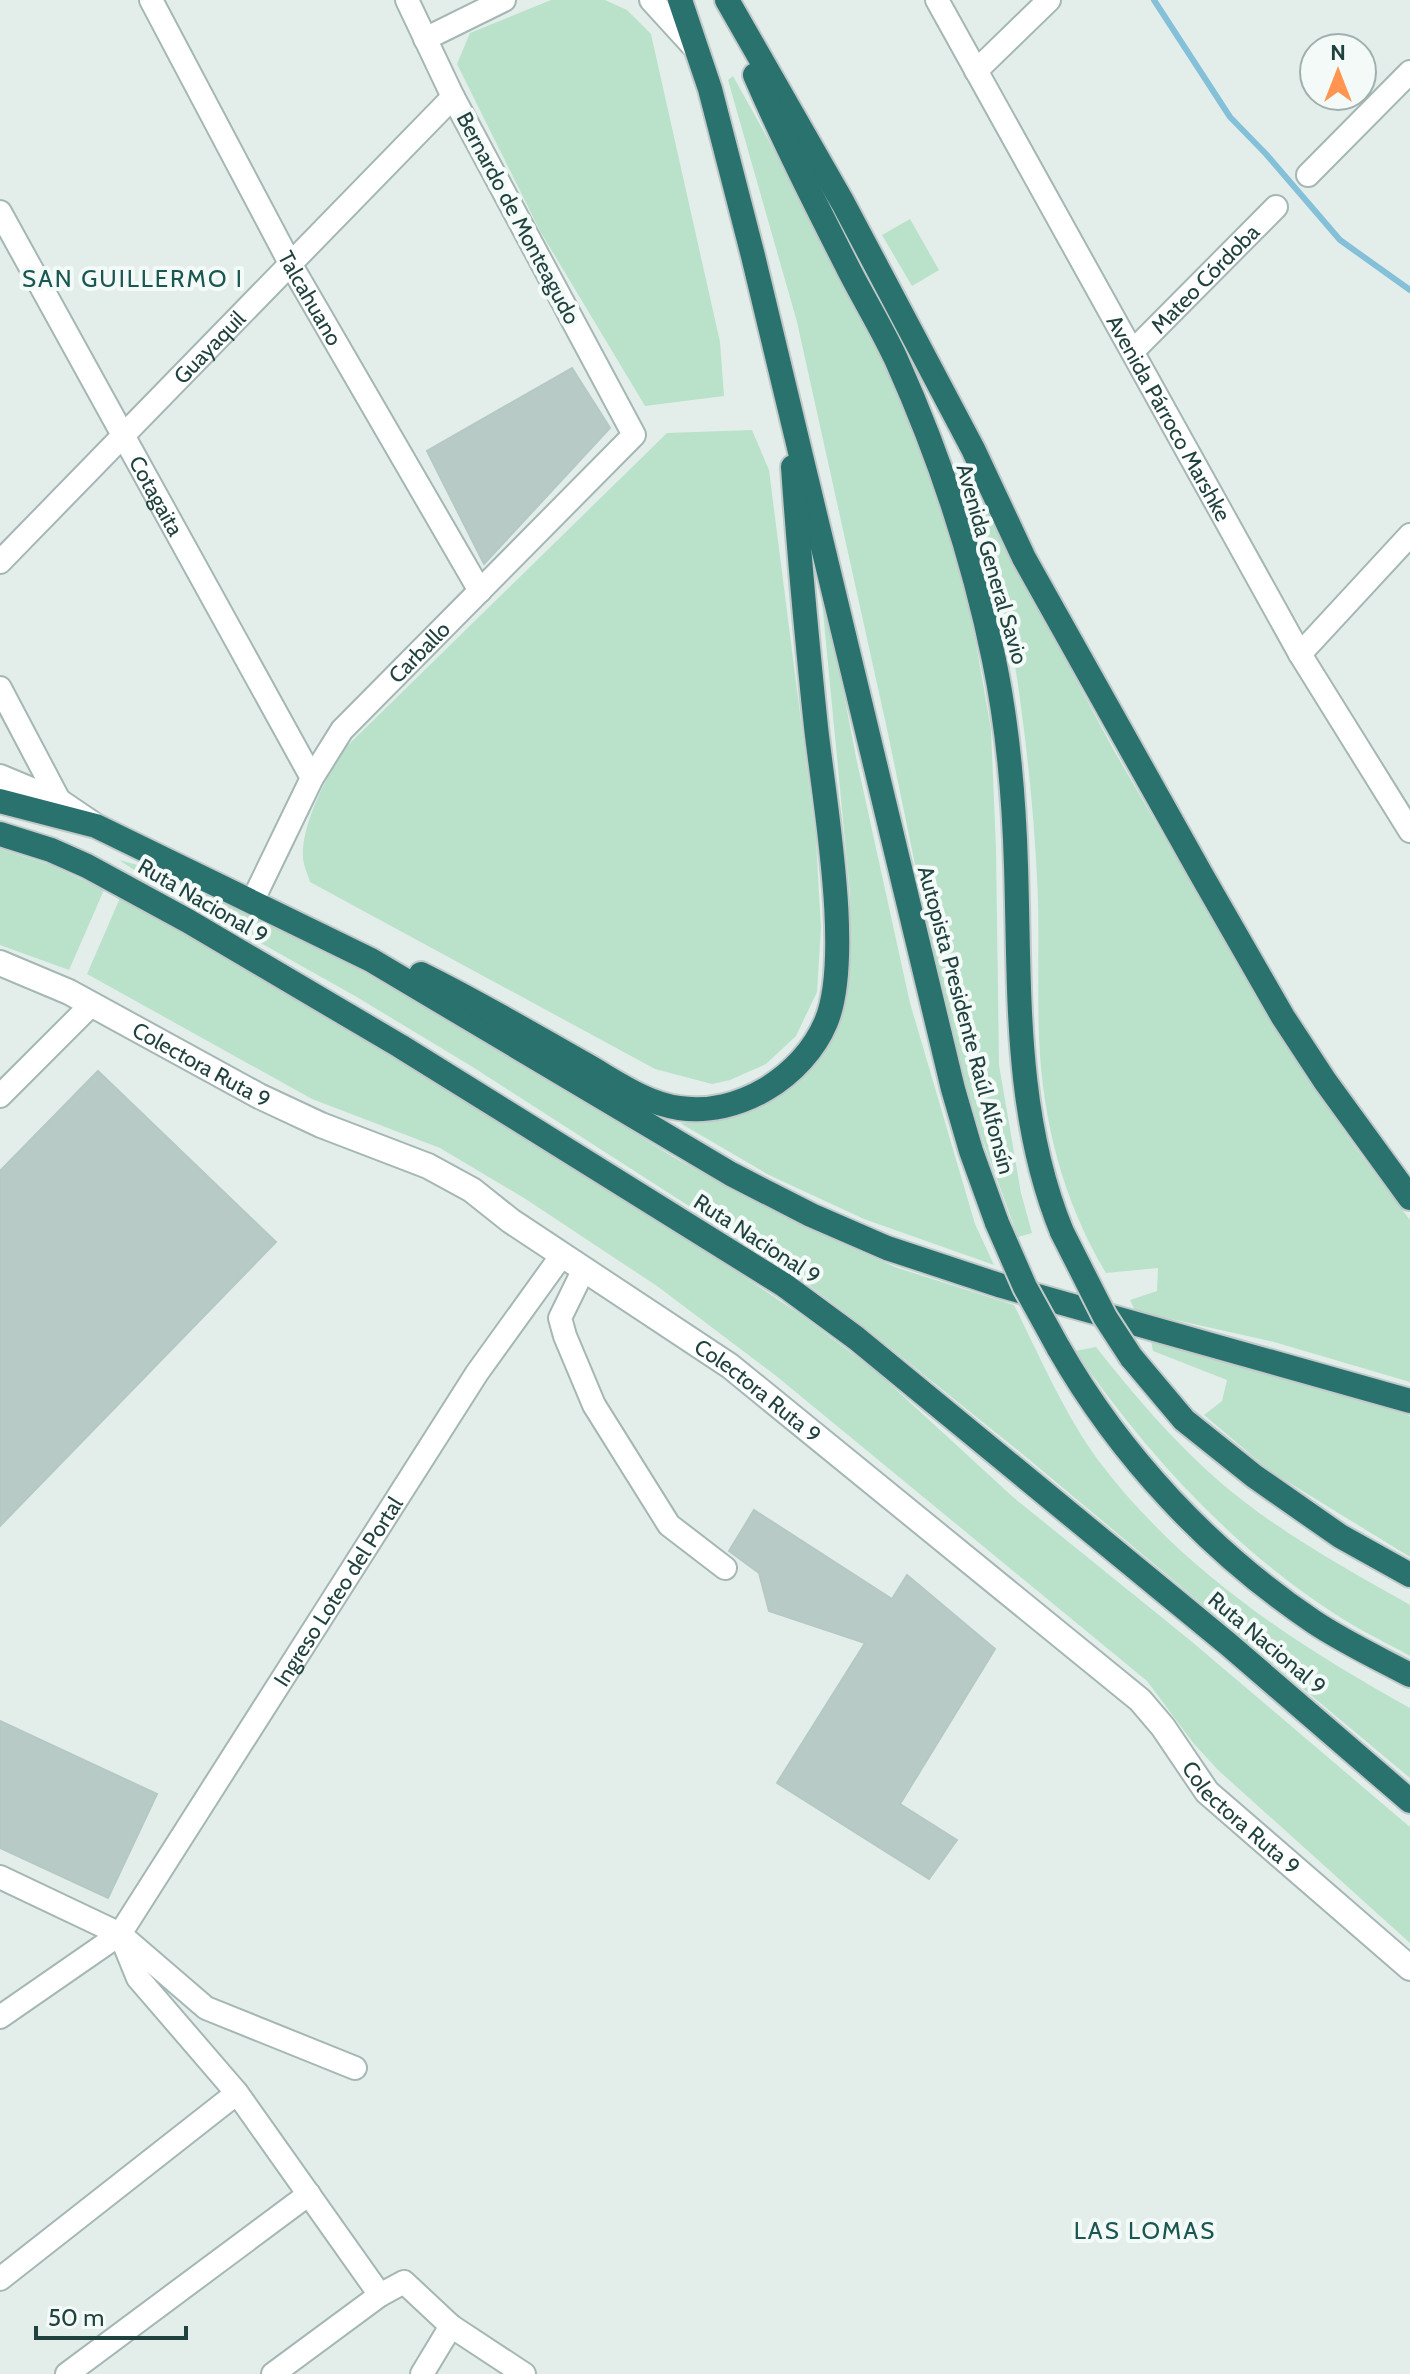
<svg xmlns="http://www.w3.org/2000/svg" width="1410" height="2374" viewBox="0 0 1410 2374" font-family="Cabin,sans-serif">
  <style>
    .green { fill: #bae2ca }
    .lines { fill: none; stroke-linecap: round; stroke-linejoin: round }
    .stream { stroke: #85c0d9; stroke-width: 6 }
    .building { fill: #b8cac5; stroke: #b5c9c4; stroke-width: 2 }
    .minor-casing { stroke: #a5b7b4; stroke-width: 26 }
    .tertiary-casing { stroke: #a5b7b4; stroke-width: 28 }
    .motorway-casing { stroke: #c1cac9; stroke-width: 28 }
    .minor { stroke: #fff; stroke-width: 22 }
    .tertiary { stroke: #fff; stroke-width: 24 }
    .motorway { stroke: #29726e; stroke-width: 24 }
    .motorway-bridge-casing { stroke: #c1cac9; stroke-width: 28; stroke-linecap: butt }
    .motorway-bridge { stroke: #29726e; stroke-width: 24 }
    .labels { text-anchor: middle; dominant-baseline: central; stroke-width: 8; stroke-linejoin: round; paint-order: stroke }
    .street-label { font-size: 22px; fill: #20423e; stroke: #f4faf8 }
    .neighbourhood-label { font-size: 24px; letter-spacing: 2px; fill: #1a5751; stroke: #f4faf8 }
  </style>
  <rect width="100%" height="100%" fill="#e3eeeb"/>
  <g class="green">
    <path d="M551,0H605L627,10L651,34L720,342L724,396L645,406L540,231L457,64L470,33Z"/>
    <path d="M733,76L803,202L889,366L947,516L971,615L991,729L996,849L999,1065L1021,1193L1032,1233L1018,1237L982,1138L948,1024L887,729L797,322L728,80Z"/>
    <path d="M910,219L939,270L912,286L882,235Z"/>
    <path d="M752,430L769,470L816,839L821,928L817,992L796,1036L766,1064L730,1080L712,1084L655,1069L310,882C308,875 303,865 303,857C301,825 327,776 344,749L667,433Z"/>
    <path d="M972,484L1112,747L1253,990L1299,1066L1358,1151L1410,1220V1382L1274,1342L1135,1311L1130,1300L1157,1291L1158,1268L1106,1273C1063,1201 1042,1120 1039,1036C1037,984 1040,931 1037,878C1034,814 1027,748 1018,685C1009,616 984,551 972,484Z"/>
    <path d="M818,559L856,757L910,1003L975,1224L994,1265L864,1219L769,1175L680,1123L714,1121L742,1114L774,1099L794,1083L841,1012L849,967L850,894Z"/>
    <path d="M0,849L51,865L104,890L69,970L0,945Z"/>
    <path d="M119,860L160,871L197,887L345,961L580,1098L673,1157L795,1222L895,1267L1014,1305C1040,1357 1064,1413 1098,1460C1180,1569 1293,1643 1410,1708V1778L1020,1452L863,1326L790,1271L471,1066L355,996L154,883Z"/>
    <path d="M120,898L167,923L601,1180L804,1317L878,1373L1013,1497L1191,1641L1410,1827V1943L1218,1770L1194,1744L1147,1681L775,1375L657,1286L524,1198L440,1148L312,1099L87,974Z"/>
    <path d="M1151,1341L1266,1369L1410,1416V1557L1270,1471L1204,1415L1222,1401L1227,1380L1153,1351Z"/>
    <path d="M1096,1347C1134,1395 1173,1441 1220,1482C1277,1531 1345,1568 1410,1605V1656C1385,1642 1359,1630 1335,1614C1230,1546 1146,1453 1075,1351Z"/>
  </g>
  <g class="lines">
    <path class="stream" d="M1154,0L1230,117L1266,154L1340,240L1410,290"/>
  </g>
  <g class="building">
    <path d="M572,368L610,428L484,564L427,451Z"/>
    <path d="M98,1071L276,1242L0,1526V1171Z"/>
    <path d="M754,1510L892,1599L907,1575L995,1649L900,1804L957,1840L929,1879L777,1783L865,1643L769,1611L759,1573L729,1551Z"/>
    <path d="M0,1721L157,1794L108,1898L0,1848Z"/>
  </g>
  <g class="lines">
    <defs>
      <g id="minor">
        <path id="s1" d="M151,0L291,265L480,591"/>
        <path d="M651,0L693,46"/>
        <path id="s2" d="M937,0L1300,654L1410,831"/>
        <path d="M425,39L504,0"/>
        <path d="M976,71L1049,0"/>
        <path d="M1308,175L1410,72"/>
        <path id="s3" d="M0,212L312,778"/>
        <path id="s4" d="M1133,351L1276,207"/>
        <path id="s5" d="M0,562L453,97"/>
        <path d="M1300,654L1410,535"/>
        <path d="M0,688L60,802"/>
        <path id="s6" d="M252,902L312,778L342,730L634,435L453,97L407,0"/>
        <path d="M0,1096L92,1004"/>
        <path d="M584,1269L560,1318L565,1336L594,1405L669,1525L725,1568"/>
        <path d="M0,1877L120,1934L206,2008L355,2068"/>
        <path d="M120,1934L138,1978L237,2093L380,2295L404,2282L451,2326L524,2374"/>
        <path id="s7" d="M0,2017L120,1934L477,1373L562,1255"/>
        <path d="M0,2279L237,2093"/>
        <path d="M67,2374L309,2194"/>
        <path d="M273,2374L380,2295"/>
        <path d="M422,2374L451,2326"/>
      </g>
      <g id="tertiary">
        <path d="M0,777L60,802L94,825"/>
        <path id="s8" d="M0,963L69,992L259,1096L321,1125L428,1166L472,1190L511,1221L730,1366L1140,1700L1163,1727L1207,1792L1410,1968"/>
      </g>
      <g id="motorway">
        <path d="M680,0L710,89L753,256L953,1089L971,1151L997,1223"/>
        <path d="M727,0L843,203L973,449L1024,558L1201,874L1283,1017L1325,1081L1410,1198"/>
        <path d="M755,75C784,142 817,207 850,272C865,301 882,329 896,359C939,455 973,557 994,660C1008,727 1014,797 1016,866C1020,990 1014,1115 1062,1232"/>
        <path d="M0,801L96,826L371,960L731,1174L811,1215L887,1248L1002,1286L1410,1401"/>
        <path d="M0,834L51,850L87,866L188,921L400,1046L784,1285L856,1338L1228,1644L1410,1801"/>
        <path d="M421,974C476,1001 528,1032 581,1062C612,1079 643,1103 679,1108C738,1117 803,1077 826,1022C853,958 824,800 816,727C807,641 799,554 793,467"/>
        <path d="M1058,1347C1120,1456 1210,1552 1314,1622C1344,1642 1378,1658 1410,1675"/>
        <path d="M1131,1357L1184,1420L1254,1476L1340,1536L1410,1575"/>
      </g>
    </defs>
    <use href="#minor" class="minor-casing"/>
    <use href="#tertiary" class="tertiary-casing"/>
    <use href="#motorway" class="motorway-casing"/>
    <use href="#minor" class="minor"/>
    <use href="#tertiary" class="tertiary"/>
    <use href="#motorway" class="motorway"/>
    <defs>
      <g id="motorway-bridge">
        <path d="M997,1223L1025,1287L1058,1347"/>
        <path d="M1062,1232L1105,1317L1131,1357"/>
      </g>
    </defs>
    <use href="#motorway-bridge" class="motorway-bridge-casing"/>
    <use href="#motorway-bridge" class="motorway-bridge"/>
  </g>
  <g class="labels">
    <g class="street-label">
      <text transform="translate(518 218) rotate(62)">Bernardo de Monteagudo</text>
      <text stroke="none"><textPath href="#s4" startOffset="102">Mateo Córdoba</textPath></text>
      <text stroke="none"><textPath href="#s1" startOffset="338">Talcahuano</textPath></text>
      <text stroke="none"><textPath href="#s5" startOffset="300">Guayaquil</textPath></text>
      <text stroke="none"><textPath href="#s2" startOffset="478">Avenida Párroco Marshke</textPath></text>
      <text stroke="none"><textPath href="#s3" startOffset="324">Cotagaita</textPath></text>
      <text transform="translate(992 564) rotate(74)">Avenida General Savio</text>
      <text stroke="none"><textPath href="#s6" startOffset="304">Carballo</textPath></text>
      <text transform="translate(203 901) rotate(30)">Ruta Nacional 9</text>
      <text transform="translate(966 1020) rotate(75)">Autopista Presidente Raúl Alfonsín</text>
      <text stroke="none"><textPath href="#s8" startOffset="226">Colectora Ruta 9</textPath></text>
      <text transform="translate(757 1239) rotate(33)">Ruta Nacional 9</text>
      <text stroke="none"><textPath href="#s8" startOffset="874">Colectora Ruta 9</textPath></text>
      <text stroke="none"><textPath href="#s7" startOffset="552">Ingreso Loteo del Portal</textPath></text>
      <text transform="translate(1267 1643) rotate(40)">Ruta Nacional 9</text>
      <text stroke="none"><textPath href="#s8" startOffset="1522">Colectora Ruta 9</textPath></text>
    </g>
    <g class="neighbourhood-label">
      <text x="133" y="278">SAN GUILLERMO I</text>
      <text x="1145" y="2230">LAS LOMAS</text>
    </g>
  </g>
  <g transform="translate(1338 72)"><circle r="38" fill="#f4faf8" stroke="#9fb0ae" stroke-width="2"/>
  <path d="M0-6L14 30L0 20L-14 30Z" fill="#ff9551"/>
  <text y="-12" font-size="22" font-weight="bold" text-anchor="middle" fill="#20423e">N</text>
  </g>
  <path d="M36 2326v12h150v-12" fill="none" stroke="#20423e" stroke-width="4"/>
  <text x="48" y="2326" font-size="24" fill="#20423e" stroke="#f4faf8" stroke-width="6" paint-order="stroke">50 m</text>
</svg>
